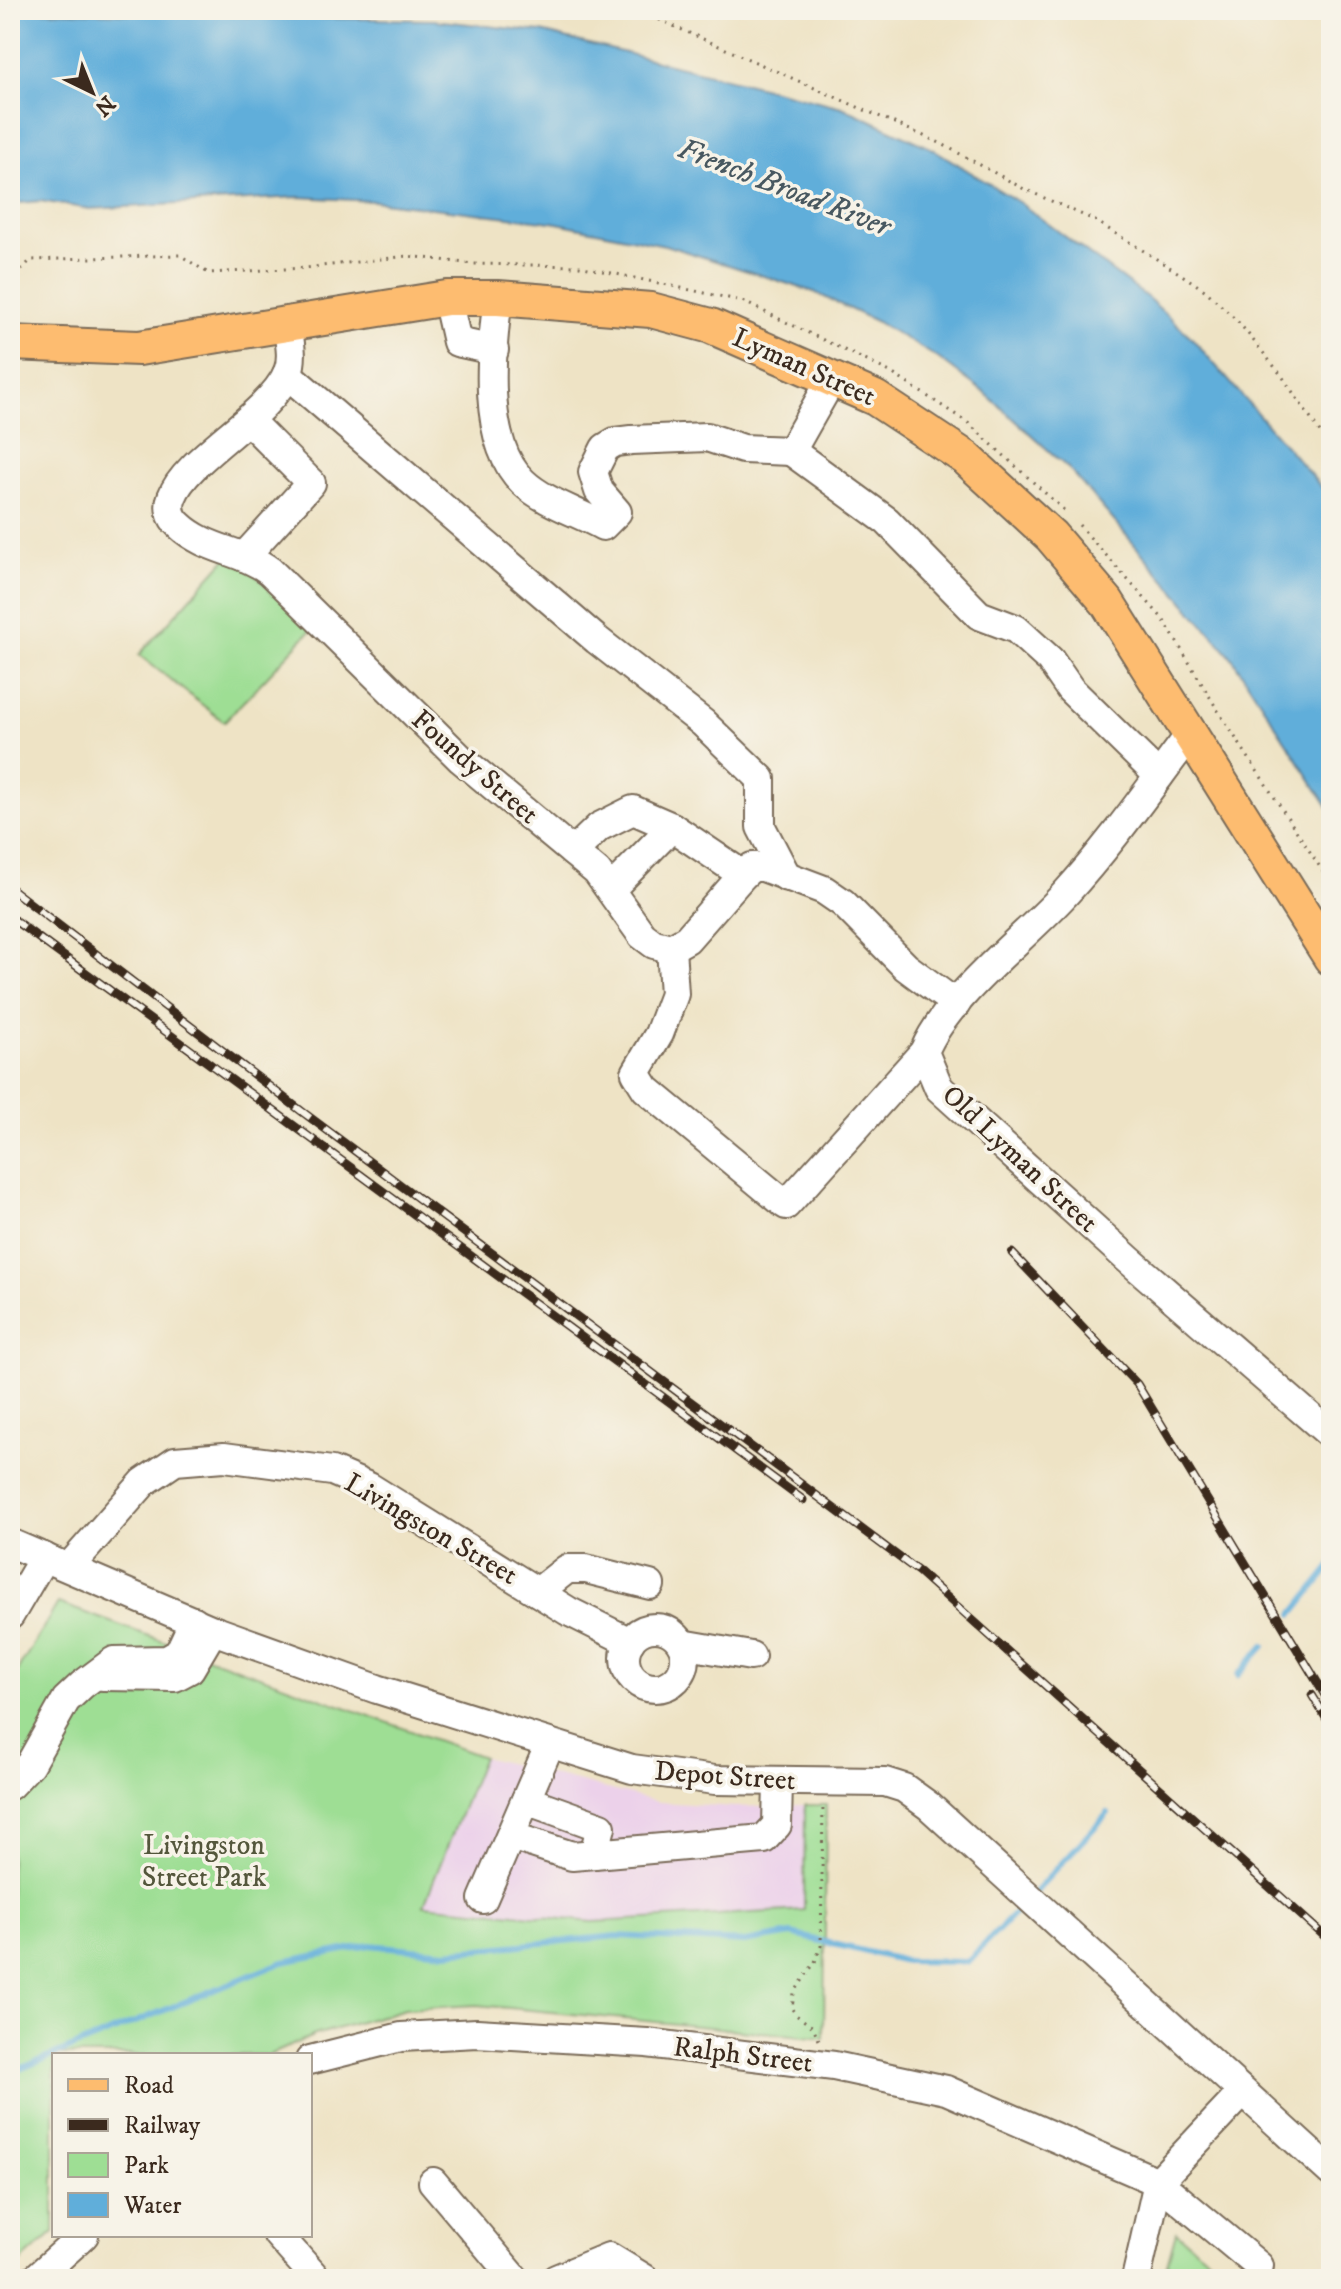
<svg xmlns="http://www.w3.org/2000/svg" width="1341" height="2289" viewBox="0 0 1341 2289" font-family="'IM FELL DW Pica',serif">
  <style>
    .built { fill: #ecd1ea }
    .green { fill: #9ede94; stroke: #6c8459; stroke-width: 2 }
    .water { fill: #60aeda; stroke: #4e6c7c; stroke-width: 2 }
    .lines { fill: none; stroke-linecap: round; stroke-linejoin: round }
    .stream { stroke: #60aeda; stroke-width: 6 }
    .minor-casing { stroke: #7a6b58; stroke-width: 32 }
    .major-casing { stroke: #7a6b58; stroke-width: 38 }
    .path { stroke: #7a6b58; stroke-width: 3; stroke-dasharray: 2 6; stroke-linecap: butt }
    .minor { stroke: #fff; stroke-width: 28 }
    .major { stroke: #fdbc6f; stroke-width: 34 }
    .rail-casing { stroke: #3b2a1e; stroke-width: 9 }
    .rail { stroke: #f7f3e8; stroke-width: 6; stroke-dasharray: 18; stroke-linecap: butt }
    .labels { text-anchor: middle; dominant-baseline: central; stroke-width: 7; stroke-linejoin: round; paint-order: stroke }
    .street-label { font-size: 28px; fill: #3b2a1e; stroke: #f7f3e8 }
    .park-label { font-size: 28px; fill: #54573c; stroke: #f7f3e8 }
    .water-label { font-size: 30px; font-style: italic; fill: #485860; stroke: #f7f3e8 }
  </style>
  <rect width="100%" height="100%" fill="#f7f3e8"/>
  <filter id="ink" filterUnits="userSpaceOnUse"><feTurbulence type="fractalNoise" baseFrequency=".0125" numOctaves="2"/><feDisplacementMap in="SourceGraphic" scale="16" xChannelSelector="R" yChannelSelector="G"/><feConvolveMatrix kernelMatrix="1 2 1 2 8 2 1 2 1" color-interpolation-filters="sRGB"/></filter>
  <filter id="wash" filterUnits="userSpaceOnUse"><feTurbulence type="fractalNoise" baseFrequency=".006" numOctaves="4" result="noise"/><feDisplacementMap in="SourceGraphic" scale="32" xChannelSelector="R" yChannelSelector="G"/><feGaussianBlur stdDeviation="1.8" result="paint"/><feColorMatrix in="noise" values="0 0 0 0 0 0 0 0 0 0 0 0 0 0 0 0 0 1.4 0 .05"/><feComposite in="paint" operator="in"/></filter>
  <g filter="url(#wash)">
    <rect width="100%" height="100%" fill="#eee3c5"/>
    <path class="built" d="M483,1757L658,1802L734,1807L805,1805V1910L593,1922L423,1905Z"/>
    <g class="green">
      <path d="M230,554L315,626L224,722L139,655Z"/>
      <path d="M58,1603L483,1757L424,1905L593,1922L804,1910L805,1805H826L824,2038L477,2005L405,2009L315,2035L270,2055H54V2232L10,2271V1683Z"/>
      <path d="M1176,2232L1234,2279H1163Z"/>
    </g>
    <path class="water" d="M10,10L136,14L193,10L249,17L434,20L541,32L842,107L933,149L1020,203L1148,298L1190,336L1331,498V811L1230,655L1069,469L985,393L938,358L877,322L814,292L665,245L552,222L373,201L298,197L90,209L40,201L10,204Z"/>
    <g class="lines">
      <g class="stream">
        <path d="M1293,1614L1331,1566"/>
        <path d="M1238,1675L1264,1646"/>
        <path d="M1035,1892L1108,1813"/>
        <path d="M10,2073L283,1962L369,1945L446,1952L617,1936L745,1942L791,1934L905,1961L967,1962L1025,1903"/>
      </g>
    </g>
  </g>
  <g filter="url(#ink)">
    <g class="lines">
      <defs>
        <g id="minor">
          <path d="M447,298L457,342L494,350"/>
          <path d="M498,298C491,350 481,442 523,482C544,502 578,512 603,526L617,512L599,491L593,472L605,448L615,442L631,440L707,437L743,449L791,451L833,377"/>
          <path d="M287,323C289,339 294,357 288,372C269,416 186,458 172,497C168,507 171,518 179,525C205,550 242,550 270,571L461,759L597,872L642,935L654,944L671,948L687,939L743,875L752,867H763L824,890L843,903L906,967L956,1004"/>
          <path d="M287,374L597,640L703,723L761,779V827L787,877"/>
          <path d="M791,451L887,521L979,615L1016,629L1050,660L1070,689L1159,776"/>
          <path d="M244,557L311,483L248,420"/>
          <path d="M1189,736C1149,789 1111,844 1065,894C1024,939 946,997 924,1052L939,1088L1129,1260L1331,1435"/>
          <path d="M573,852L599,827L633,810L672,827L743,875"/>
          <path d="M612,888L672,827"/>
          <path d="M671,948L674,994L659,1034L636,1073L646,1089L786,1205L924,1052"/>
          <path d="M10,1543L213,1630L377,1689L632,1769L715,1780L885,1782L904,1788L929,1806L1331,2172"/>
          <path d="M70,1566L144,1482L175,1461L224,1457L332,1471L369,1487L568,1611L630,1642"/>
          <path d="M538,1592L567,1569H586L650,1585"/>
          <path d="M10,1615L44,1557"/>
          <circle cx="655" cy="1658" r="30"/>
          <path d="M682,1644L751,1656"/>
          <path d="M103,1676L175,1677L190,1669L213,1630"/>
          <path d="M10,1785L30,1764L66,1700L82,1685L114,1661L167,1660L179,1653L194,1621"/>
          <path d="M526,1800L601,1827L594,1854"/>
          <path d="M511,1836L572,1856L764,1839L777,1825L778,1782"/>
          <path d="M483,1899L549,1746"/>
          <path d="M310,2060L401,2037L477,2033L647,2043L834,2066L946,2090L1158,2182L1259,2266"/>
          <path d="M433,2182L515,2279"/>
          <path d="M278,2235L317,2279"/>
          <path d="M35,2279L84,2235"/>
          <path d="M556,2279L609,2257L645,2279"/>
          <path d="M1136,2279L1158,2182L1243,2092"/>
        </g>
        <path id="major" d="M10,343L139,348L447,298H498L651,310L711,326L875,398L966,458L1051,536L1107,602L1331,958"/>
      </defs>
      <use href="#minor" class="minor-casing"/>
      <use href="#major" class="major-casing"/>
      <g class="path">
        <path d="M637,10L942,144L1024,189L1094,220L1179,273L1206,291L1240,324L1282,376L1331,449"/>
        <path d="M10,281L31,260L180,255L208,273L305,268L408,256L473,264L579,266L742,301L890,372L967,422L1065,511"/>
        <path d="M1079,525L1163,619L1220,714L1331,884"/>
        <path d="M819,2040L813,2027L796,2015L792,2009L794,1993L815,1962L821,1946L823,1804"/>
      </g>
      <use href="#minor" class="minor"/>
      <use href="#major" class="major"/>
      <defs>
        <g id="rail">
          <path d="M10,888L304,1113L919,1572L1331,1942"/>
          <path d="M10,917L803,1500"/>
          <path d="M1012,1253L1137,1384L1331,1705"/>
          <path d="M1312,1695L1331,1726"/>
        </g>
      </defs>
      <use href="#rail" class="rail-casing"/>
      <use href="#rail" class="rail"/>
    </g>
  </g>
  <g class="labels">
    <g class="street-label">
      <text transform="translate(804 367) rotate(24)">Lyman Street</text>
      <text transform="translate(475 767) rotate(41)">Foundy Street</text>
      <text transform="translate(1020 1159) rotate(43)">Old Lyman Street</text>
      <text transform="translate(431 1529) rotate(30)">Livingston Street</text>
      <text transform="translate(725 1776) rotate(4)">Depot Street</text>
      <text transform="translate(743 2055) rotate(7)">Ralph Street</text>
    </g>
    <g class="park-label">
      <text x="204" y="1845">Livingston<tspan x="204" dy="32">Street Park</tspan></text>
    </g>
    <g class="water-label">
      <text transform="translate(784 188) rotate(21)">French Broad River</text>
    </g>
  </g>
  <rect width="1341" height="2289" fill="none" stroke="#f7f3e8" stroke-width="40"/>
  <rect x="52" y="2053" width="260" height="184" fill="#f7f3e8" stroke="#aca397" stroke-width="2"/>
  <rect x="68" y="2079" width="40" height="12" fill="#fdbc6f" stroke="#aca397" stroke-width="2"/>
  <text x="124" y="2093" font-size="24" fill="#3b2a1e">Road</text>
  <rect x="68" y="2119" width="40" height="12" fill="#3b2a1e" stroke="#aca397" stroke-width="2"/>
  <text x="124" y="2133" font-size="24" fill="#3b2a1e">Railway</text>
  <rect x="68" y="2153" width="40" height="24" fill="#9ede94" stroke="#aca397" stroke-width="2"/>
  <text x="124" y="2173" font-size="24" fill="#3b2a1e">Park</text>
  <rect x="68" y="2193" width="40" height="24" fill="#60aeda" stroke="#aca397" stroke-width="2"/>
  <text x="124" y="2213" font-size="24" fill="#3b2a1e">Water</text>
  <g transform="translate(92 92) rotate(137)" stroke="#f7f3e8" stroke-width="6" paint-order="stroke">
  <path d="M0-6L14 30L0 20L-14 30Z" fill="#3b2a1e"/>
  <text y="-12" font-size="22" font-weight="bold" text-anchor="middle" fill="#3b2a1e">N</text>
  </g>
</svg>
